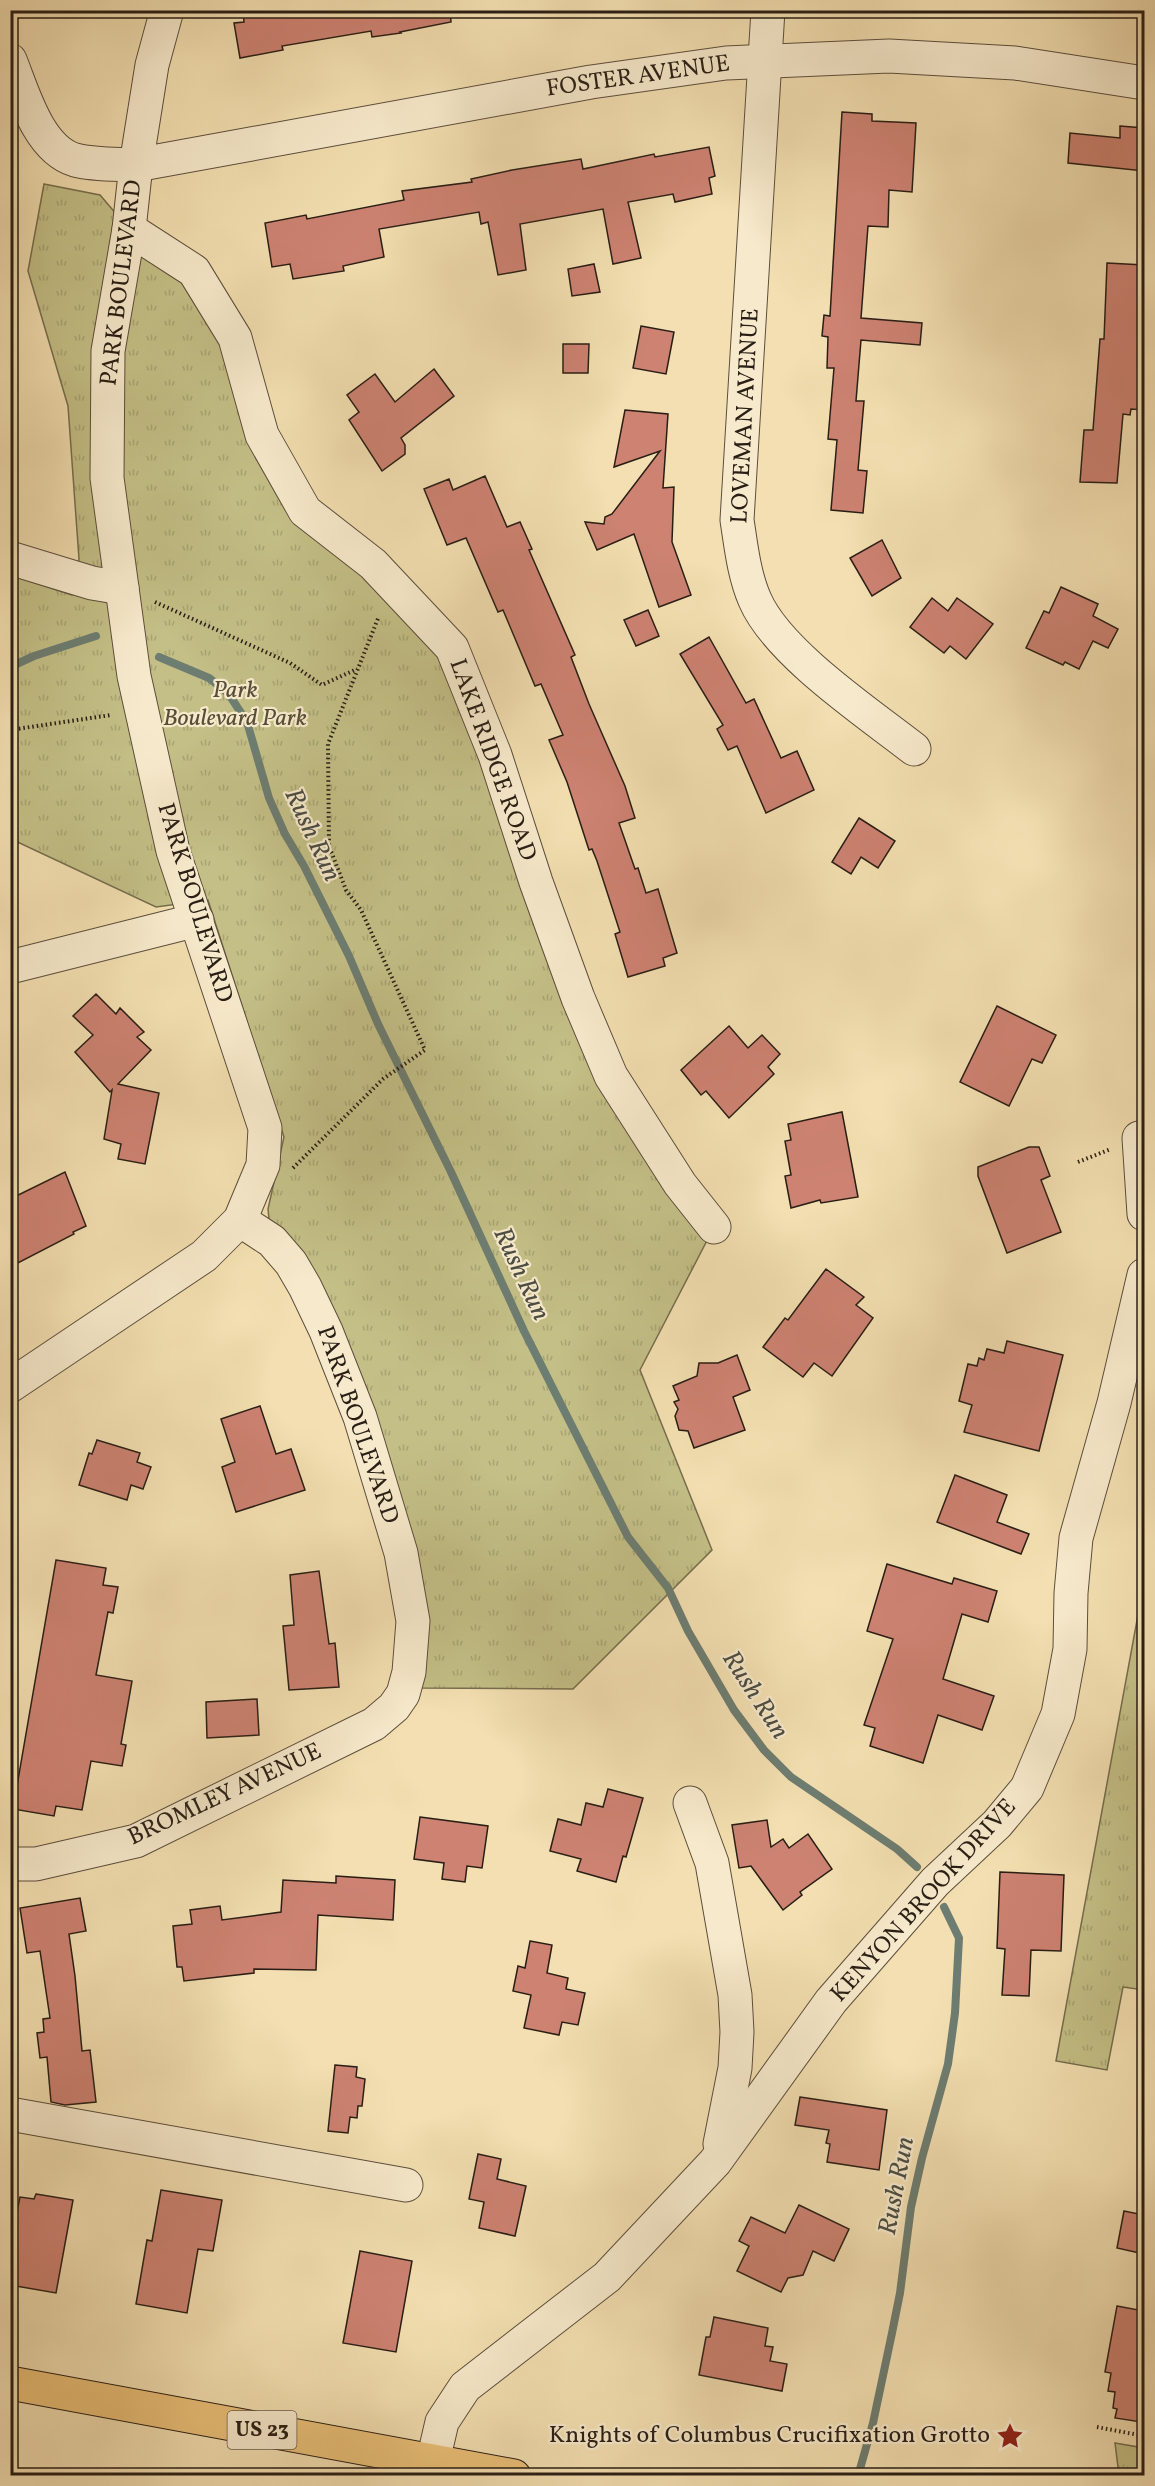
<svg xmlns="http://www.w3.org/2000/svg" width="1155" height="2486" viewBox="0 0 1155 2486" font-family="Vollkorn,serif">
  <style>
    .grass { fill: url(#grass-tufts); stroke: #766e4e; stroke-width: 1.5 }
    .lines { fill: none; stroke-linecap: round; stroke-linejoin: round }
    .stream { stroke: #6d7d71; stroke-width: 8 }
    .building { fill: #cd8272; stroke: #291e15; stroke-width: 1.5 }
    .minor-casing { stroke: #5c4e3c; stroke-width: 35 }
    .major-casing { stroke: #291e15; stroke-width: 35 }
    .path { stroke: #291e15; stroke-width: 4; stroke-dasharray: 1.5 3; stroke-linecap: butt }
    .minor { stroke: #f7eacc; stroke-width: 33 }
    .major { stroke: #eac078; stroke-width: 33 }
    .labels { text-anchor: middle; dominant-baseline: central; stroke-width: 4.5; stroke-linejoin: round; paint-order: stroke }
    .shield { fill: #f7eacc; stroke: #675b4c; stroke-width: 1.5 }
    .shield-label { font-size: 22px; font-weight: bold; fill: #291e15 }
    .street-label { font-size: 24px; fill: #291e15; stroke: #f7eacc }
    .park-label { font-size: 24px; font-style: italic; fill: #574e37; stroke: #f7eacc }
    .poi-label { font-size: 24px; fill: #291e15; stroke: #f7eacc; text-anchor: end }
    .water-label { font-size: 26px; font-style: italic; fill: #4b4d43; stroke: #f7eacc }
  </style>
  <defs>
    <pattern id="grass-tufts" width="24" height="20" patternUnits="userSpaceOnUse" patternTransform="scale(1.5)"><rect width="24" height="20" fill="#c3bf86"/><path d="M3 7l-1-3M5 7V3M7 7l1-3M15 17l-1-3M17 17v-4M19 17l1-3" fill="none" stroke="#a8a473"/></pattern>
  </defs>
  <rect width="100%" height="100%" fill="#f3dfb1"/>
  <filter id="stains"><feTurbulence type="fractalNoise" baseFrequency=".00333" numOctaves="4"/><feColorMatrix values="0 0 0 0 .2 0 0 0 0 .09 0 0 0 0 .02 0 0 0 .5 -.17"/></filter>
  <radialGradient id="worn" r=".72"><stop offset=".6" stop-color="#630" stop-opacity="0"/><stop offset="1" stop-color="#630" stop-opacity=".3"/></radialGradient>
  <g class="grass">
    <path d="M44,184L100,195L129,229L194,271L305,511L452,648L578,998L714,1227L640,1370L712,1550L573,1689L421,1688L424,1639L290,1240L269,1219L268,1209L284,1137L208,900L156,907L11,839V575L72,595L79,559L68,406L28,271Z"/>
    <path d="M1142,1593H1144V1990L1123,1987L1107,2070L1056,2061Z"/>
    <path d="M1115,2443L1144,2448V2475H1119Z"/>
  </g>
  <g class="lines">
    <g class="stream">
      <path d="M159,657L209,678L228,693L247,722L269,798L285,834L304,866L349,956L378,1024L451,1172L524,1331L628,1537L668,1588L688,1631L734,1710L764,1750L791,1777L897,1849L917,1867"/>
      <path d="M10,667L34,656L96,636"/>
      <path d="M858,2476L873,2423L892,2333L900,2293L911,2207L922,2158L948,2064L955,2013L959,1938L944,1907"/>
    </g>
  </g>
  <g class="building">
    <path d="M243,10H275V14L301,10H450L451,22L400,32L401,33L372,37L371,31L282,46L283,50L240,58L234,23L244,22Z"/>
    <path d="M842,112L872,114V121L916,123L912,192L889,190L888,227L868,226L861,318L922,323L920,345L861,340L856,401H864L858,470L867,471L863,513L831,510L837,440L828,439L834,368H827L828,337L822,336L824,315L830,316Z"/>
    <path d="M1120,126L1144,128V171L1068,163L1070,133L1120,138Z"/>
    <path d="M709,147L715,176L709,178L712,194L675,202L673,194L628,202L641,258L613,264L603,209L520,224L526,270L498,275L488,222L481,224L479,212L379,229L384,257L343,266L344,271L293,279L290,264L272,267L265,223L306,215L307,219L404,200L402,191L472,182L471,179L512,170L581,159L583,169L654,154L655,157Z"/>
    <path d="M1107,263L1144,265V318H1140L1138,378L1144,379V410L1131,409L1130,415L1123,414L1117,483L1080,482L1084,430H1093L1100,339H1104Z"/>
    <path d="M594,264L600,292L572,296L568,269Z"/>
    <path d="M641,326L674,332L666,374L633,368Z"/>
    <path d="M563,344H589L588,373H563Z"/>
    <path d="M434,369L454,396L401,438L405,445V454L382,471L349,420L359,412L347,395L375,374L395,402Z"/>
    <path d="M625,410L668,414L663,488L674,487L672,542L691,595L659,607L634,534L597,550L585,522L604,524L605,517L612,514L660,451L614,467Z"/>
    <path d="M485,476L507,527L520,522L532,549L529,550L575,655L571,657L589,704L625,786L635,818L619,823L635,869L638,868L646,893L658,889L677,953L663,958L665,966L628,977L615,934L620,932L597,861L592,849L589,850L567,782L549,740L563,735L541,684L535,686L503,610L498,612L466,538L447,545L424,489L449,479L453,490Z"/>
    <path d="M882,540L901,578L872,596L850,558Z"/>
    <path d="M1061,587L1098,604L1093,616L1118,629L1108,648L1093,641L1079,669L1065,662L1063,665L1026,648L1044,611L1049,613Z"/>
    <path d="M932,598L948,611L957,598L993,624L966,659L950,646L944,653L910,627Z"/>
    <path d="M648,610L659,636L636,646L624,620Z"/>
    <path d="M709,637L746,703L754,699L781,758L797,751L814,790L766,813L737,746L728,750L717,729L723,725L680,654Z"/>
    <path d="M859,818L895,841L878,868L861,857L851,874L832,862Z"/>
    <path d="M96,994L116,1014L120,1008L144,1032L137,1037L151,1050L118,1084L159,1093L145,1164L118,1159L121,1144L104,1139L112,1090L110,1092L75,1052L93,1035L73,1016Z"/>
    <path d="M997,1006L1056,1035L1042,1063L1032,1059L1009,1106L960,1082Z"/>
    <path d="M729,1026L748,1048L762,1035L780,1054L768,1067L774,1074L729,1118L706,1091L701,1095L681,1070Z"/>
    <path d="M842,1112L858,1197L821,1203L820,1200L791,1208L785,1176L791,1175L785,1141L791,1140L788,1124Z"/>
    <path d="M1029,1147H1039L1050,1176L1041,1180L1061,1232L1007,1253L978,1176V1167Z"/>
    <path d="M65,1172L86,1226L73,1232L74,1234L10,1267V1199Z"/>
    <path d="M826,1269L864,1297L856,1305L873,1318L832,1376L814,1363L803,1377L763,1347L785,1318L788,1320Z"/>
    <path d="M1007,1341L1063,1355L1039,1451L964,1432L972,1405L959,1401L968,1364L977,1366L979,1358L984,1360L987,1349L1004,1353Z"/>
    <path d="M737,1355L750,1390L733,1397L745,1430L694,1448L688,1431L679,1430L675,1416L678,1409L674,1402L679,1400L673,1386L697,1376L699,1363H718Z"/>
    <path d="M260,1406L276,1454L291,1449L305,1490L236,1512L222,1467L235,1462L221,1419Z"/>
    <path d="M97,1440L140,1453L137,1462L151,1467L143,1489L131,1485L127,1500L79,1485L89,1453L92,1454Z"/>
    <path d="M955,1475L1007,1495L997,1522L1029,1534L1021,1554L937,1522Z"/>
    <path d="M56,1560L106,1568L103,1585L118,1587L113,1613L108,1612L96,1675L132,1681L121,1744L126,1745L122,1766L91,1761L82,1810L56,1806L54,1816L13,1809Z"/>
    <path d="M887,1564L952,1584L954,1578L997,1591L988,1622L962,1614L943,1679L994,1696L982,1730L938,1715L923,1763L870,1746L875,1728L864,1725L893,1639L867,1631Z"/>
    <path d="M319,1571L329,1644L335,1643L339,1687L289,1690L283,1626L294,1625L290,1575Z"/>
    <path d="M257,1699L259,1735L207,1738L206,1702Z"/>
    <path d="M608,1789L643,1798L626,1857L623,1856L616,1882L577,1871L581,1859L550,1851L558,1819L581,1825L586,1803L603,1807Z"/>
    <path d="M420,1817L488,1826L482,1868L467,1866L465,1882L442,1879L444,1863L414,1859Z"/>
    <path d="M767,1820L771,1847L783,1839L789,1848L808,1834L832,1869L800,1892L802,1895L783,1910L751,1866L739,1868L732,1825Z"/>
    <path d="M1000,1872L1064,1875L1061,1951L1031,1950L1029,1996L1002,1995L1005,1949L997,1948Z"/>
    <path d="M336,1876L395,1880L393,1920L318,1915L316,1970L254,1969V1973L184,1981L182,1967H177L173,1926L192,1924L190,1910L220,1906L222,1920L281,1912L283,1880L336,1883Z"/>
    <path d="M80,1898L86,1931L69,1934L75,1976L82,2051L90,2050L96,2102L65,2105L51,2102L47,2057L40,2058L37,2033L44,2032L43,2019L50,2018L40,1951L27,1953L20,1908Z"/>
    <path d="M530,1941L552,1945L547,1973L568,1978L566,1989L585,1993L578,2025L562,2022L559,2035L524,2028L531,1995L513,1991L518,1966L525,1968Z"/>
    <path d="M335,2065L357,2067L356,2077L365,2079L362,2106H358L357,2118L350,2117L348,2133L328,2131Z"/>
    <path d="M800,2097L887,2110L879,2170L827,2162L830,2144L826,2143L829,2130L795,2125Z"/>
    <path d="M478,2154L501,2159L497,2179L526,2186L515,2236L479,2228L484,2202L469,2199Z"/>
    <path d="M161,2190L222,2200L213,2251L198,2249L187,2313L136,2304L147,2240L152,2241Z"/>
    <path d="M36,2194L73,2200L56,2293L10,2285V2212H17L20,2197L34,2199Z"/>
    <path d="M799,2205L849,2229L834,2261L813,2251L803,2275L788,2278L781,2292L737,2271L749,2246L739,2241L751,2217L785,2233Z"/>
    <path d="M1124,2211L1144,2215V2254L1117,2248Z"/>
    <path d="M360,2251L412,2261L396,2352L343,2343Z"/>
    <path d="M1117,2306L1144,2311V2415H1142L1141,2422L1115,2418L1117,2409L1113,2408L1115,2392L1108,2391L1111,2373L1105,2372Z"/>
    <path d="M714,2317L768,2328L765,2346L773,2347L770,2361L787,2364L782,2391L699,2375L706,2337H710Z"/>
  </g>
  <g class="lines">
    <defs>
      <g id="minor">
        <path d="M768,10L737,520C741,546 744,575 755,600C778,653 868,713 914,749"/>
        <path d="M10,60C23,92 38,149 75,160C94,165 116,164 136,165L591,82L726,63L889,56L1015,63L1144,83"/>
        <path d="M129,229L194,271L235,338L262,435L305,511L373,564L452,648L495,755L536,882L578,998L611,1076L680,1184L714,1227"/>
        <path d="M10,558L92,583L122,588"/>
        <path d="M10,967L197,920"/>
        <path d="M1139,1138L1144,1214"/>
        <path d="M10,1386L204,1256L240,1220L263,1165L265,1128L173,851L134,676L107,478L108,351L129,229L136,165L152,65L167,10"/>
        <path d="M690,1803L712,1863L735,1995L737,2032L735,2068L720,2144"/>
        <path d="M10,1864H36L136,1841L374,1724L394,1707L403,1694L409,1672L413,1621L401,1553L360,1417L326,1331L305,1287L291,1263L272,1241L240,1220"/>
        <path d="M10,2114L406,2185"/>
        <path d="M433,2461L442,2422L465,2387L607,2277L715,2162L831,2001L935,1882L997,1824L1027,1788L1058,1714L1070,1649L1071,1593L1076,1538L1114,1403L1144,1275"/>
      </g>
      <path id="major" d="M10,2383L514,2476"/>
    </defs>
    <use href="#minor" class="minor-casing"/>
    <use href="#major" class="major-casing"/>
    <g class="path">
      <path d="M155,602L290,663L322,685L357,669"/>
      <path d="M10,730L111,715"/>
      <path d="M1078,1162L1111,1149"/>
      <path d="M293,1168L383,1079L425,1050L361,910L346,890L329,846L328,744L379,616"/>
      <path d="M1097,2427L1144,2436"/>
    </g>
    <use href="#minor" class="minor"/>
    <use href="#major" class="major"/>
  </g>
  <defs>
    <symbol id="sight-bare" viewBox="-9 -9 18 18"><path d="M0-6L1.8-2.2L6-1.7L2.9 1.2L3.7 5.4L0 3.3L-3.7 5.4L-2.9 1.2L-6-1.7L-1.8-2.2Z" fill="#8f2418" stroke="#f7eacc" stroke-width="2.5" paint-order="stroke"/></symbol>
  </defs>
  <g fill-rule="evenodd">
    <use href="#sight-bare" x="991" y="2417" width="38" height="38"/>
  </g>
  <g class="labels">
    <rect class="shield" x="227.5" y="2411" width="69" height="38" rx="4.5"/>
    <g class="shield-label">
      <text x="262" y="2430">US 23</text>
    </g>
    <g class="street-label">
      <text transform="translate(638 77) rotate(-8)">FOSTER AVENUE</text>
      <text transform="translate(122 283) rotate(-83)">PARK BOULEVARD</text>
      <text transform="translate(746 416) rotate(-87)">LOVEMAN AVENUE</text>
      <text transform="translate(492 760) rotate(70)">LAKE RIDGE ROAD</text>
      <text transform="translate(194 903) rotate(73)">PARK BOULEVARD</text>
      <text transform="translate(357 1425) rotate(71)">PARK BOULEVARD</text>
      <text transform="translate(225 1795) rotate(-25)">BROMLEY AVENUE</text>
      <text transform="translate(924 1901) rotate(-48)">KENYON BROOK DRIVE</text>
    </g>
    <g class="park-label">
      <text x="235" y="691">Park<tspan x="235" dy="28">Boulevard Park</tspan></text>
    </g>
    <g class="poi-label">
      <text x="990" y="2436">Knights of Columbus Crucifixation Grotto</text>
    </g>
    <g class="water-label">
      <text transform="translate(312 835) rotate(65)">Rush Run</text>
      <text transform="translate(521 1274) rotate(65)">Rush Run</text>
      <text transform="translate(755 1695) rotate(57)">Rush Run</text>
      <text transform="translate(897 2186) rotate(-79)">Rush Run</text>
    </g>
  </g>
  <rect width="1155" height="2486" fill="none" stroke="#f3dfb1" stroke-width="36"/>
  <rect x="12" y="12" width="1131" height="2462" fill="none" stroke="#291e15" stroke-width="3"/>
  <rect x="18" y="18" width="1119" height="2450" fill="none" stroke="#291e15" stroke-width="1.5"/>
  <rect width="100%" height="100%" filter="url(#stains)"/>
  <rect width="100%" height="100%" fill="url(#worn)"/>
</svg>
